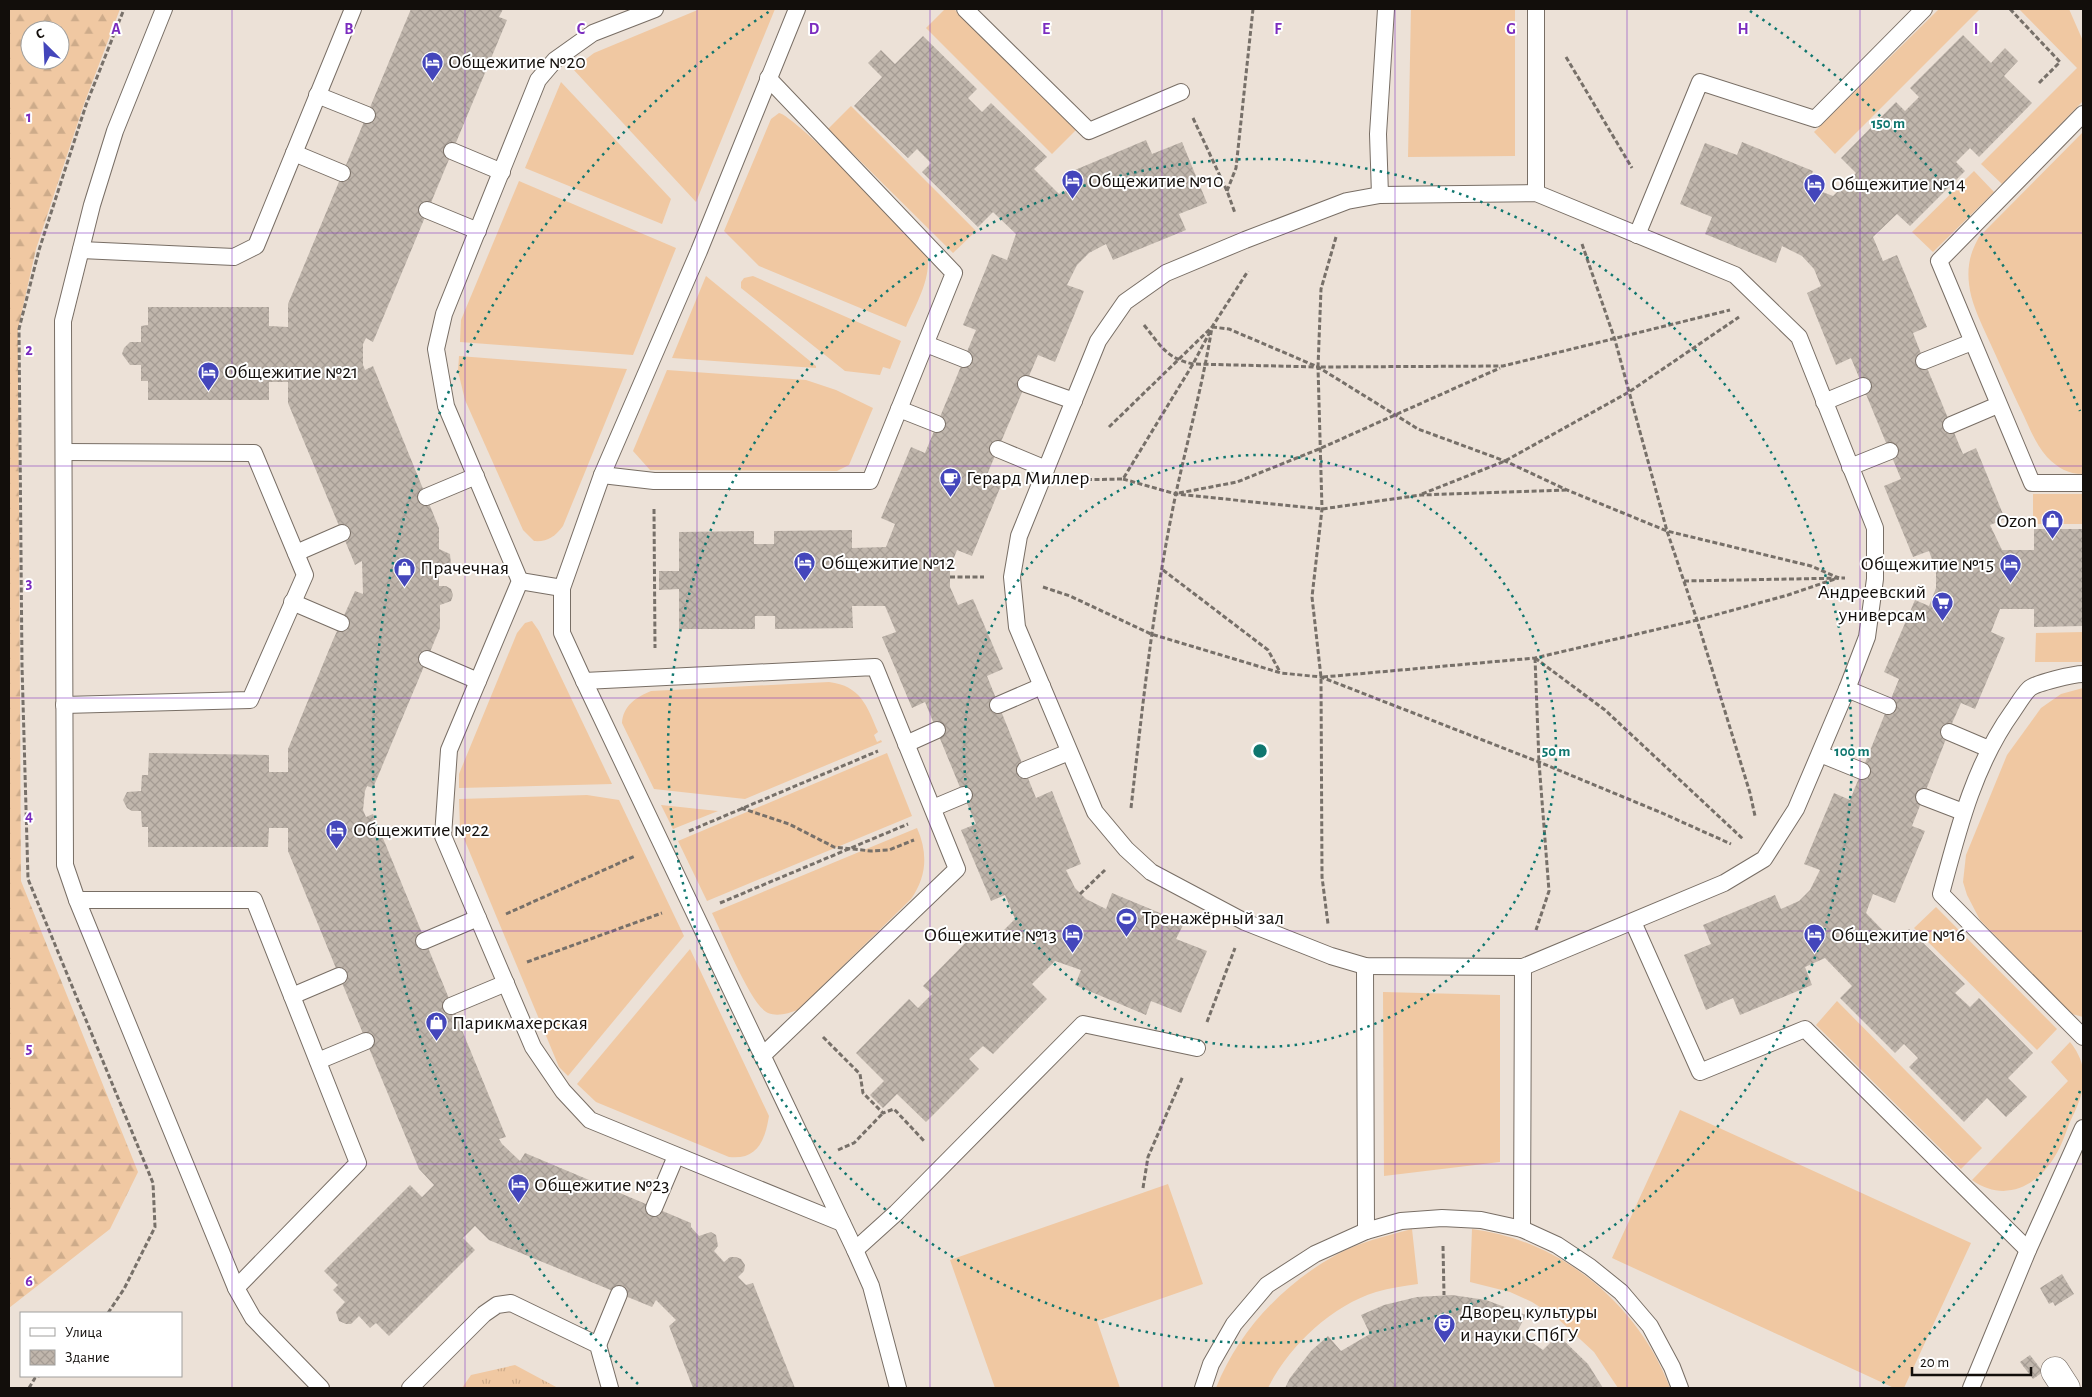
<svg xmlns="http://www.w3.org/2000/svg" width="2092" height="1397" viewBox="0 0 2092 1397" font-family="'Alegreya Sans',sans-serif">
  <style>
    .grass { fill: #f0c8a2 }
    .forest { fill: url(#forest-firs); fill-rule: evenodd }
    .park { fill: url(#park-tufts) }
    .building { fill: url(#building-cross-hatch) }
    .lines { fill: none; stroke-linecap: round; stroke-linejoin: round }
    .service-casing { stroke: #786e65; stroke-width: 18 }
    .minor-casing { stroke: #786e65; stroke-width: 29 }
    .path { stroke: #777069; stroke-width: 3; stroke-dasharray: 5 2.5; stroke-linecap: butt }
    .service { stroke: #fff; stroke-width: 16 }
    .minor { stroke: #fff; stroke-width: 28 }
    .grid { fill: none; stroke: #7b2cbf; stroke-width: 1; stroke-opacity: 0.55 }
    .ring { fill: none; stroke: #0f766e; stroke-width: 2.5; stroke-dasharray: 2.5 5 }
    .labels { text-anchor: middle; dominant-baseline: central; stroke-width: 4; stroke-linejoin: round; paint-order: stroke }
    .poi-label { font-size: 20px; fill: #120e0b; stroke: #fff; text-anchor: start }
    .grid-label { font-size: 16px; text-anchor: middle; font-weight: bold; fill: #7b2cbf; stroke: #fff; stroke-width: 4; stroke-linejoin: round; paint-order: stroke }
    .centre { fill: #0f766e; stroke: #fff; stroke-width: 2.5 }
    .ring-label { font-size: 15px; text-anchor: middle; font-weight: bold; fill: #0f766e; stroke: #fff; stroke-width: 4; stroke-linejoin: round; paint-order: stroke }
  </style>
  <defs>
    <pattern id="forest-firs" width="22" height="20" patternUnits="userSpaceOnUse" patternTransform="scale(1.25)"><rect width="22" height="20" fill="#f0c8a2"/><path d="M5 1l3.5 6h-7zM16 11l3.5 6h-7z" fill="#cdab8a"/></pattern>
    <pattern id="park-tufts" width="24" height="20" patternUnits="userSpaceOnUse" patternTransform="scale(1.25)"><rect width="24" height="20" fill="#f0c8a2"/><path d="M3 7l-1-3M5 7V3M7 7l1-3M15 17l-1-3M17 17v-4M19 17l1-3" fill="none" stroke="#cdab8a"/></pattern>
    <pattern id="building-cross-hatch" width="8" height="8" patternUnits="userSpaceOnUse" patternTransform="scale(1.25)"><rect width="8" height="8" fill="#c0b6ac"/><path d="M0 0l8 8M0 8l8-8" fill="none" stroke="#a49b93"/></pattern>
  </defs>
  <rect width="100%" height="100%" fill="#ece1d7"/>
  <g class="grass">
    <path d="M700,9H775L696,202L573,69L594,53Z"/>
    <path d="M945,9H954L1076,130L1052,154L926,28Z"/>
    <path d="M1411,9H1515V156L1408,157Z"/>
    <path d="M1939,9H1980L1835,154L1814,132Z"/>
    <path d="M2019,9H2069L2083,41V101L2002,184L1981,164L2077,68Z"/>
    <path d="M561,82L671,199L662,224L525,168Z"/>
    <path d="M851,106L976,231L953,253L828,129Z"/>
    <path d="M779,113C793,114 914,237 927,255C932,278 915,306 906,327L759,266L724,231L771,119Z"/>
    <path d="M2083,132V474C2068,474 2058,468 2047,457C2035,444 2029,426 2021,410C2009,385 1998,360 1986,334C1979,318 1971,302 1969,284C1967,266 1970,253 1979,237Z"/>
    <path d="M1974,171L1994,192L1933,252L1912,232Z"/>
    <path d="M519,181L676,248L633,355L460,342L461,320Z"/>
    <path d="M706,276L816,366V368L672,358Z"/>
    <path d="M753,276L901,341L890,369L883,367L880,375L845,371L741,288V282L744,278Z"/>
    <path d="M459,356L627,369L563,526C555,537 547,542 534,541L523,530L465,400L458,371Z"/>
    <path d="M667,370L806,380L836,390L873,408L849,465L837,471L650,470L633,451Z"/>
    <rect x="2033" y="494" width="50" height="30"/>
    <path d="M532,621L539,631L612,784L459,788V774L517,633L525,623Z"/>
    <path d="M2083,632V662H2035L2036,633Z"/>
    <path d="M829,682C861,686 867,706 878,732L874,735L877,742L881,740L882,742L745,799L654,789L622,723C623,706 636,697 651,691Z"/>
    <path d="M2083,688V1017L2072,1014L1980,920L1967,895L1963,882L1966,855L2007,755L2041,708L2061,694Z"/>
    <path d="M887,753L912,816L707,901L678,841Z"/>
    <path d="M587,795L619,800L684,936L568,1076L559,1067L460,829L459,799Z"/>
    <path d="M661,805L718,811L673,829Z"/>
    <path d="M917,828C928,853 927,876 911,899L798,1010C789,1013 778,1017 768,1013C751,1006 722,933 712,913Z"/>
    <path d="M1936,907L2057,1029L2037,1050L1914,928Z"/>
    <path d="M690,949L769,1116C765,1141 757,1160 729,1157L596,1102L577,1084Z"/>
    <path d="M1383,992L1500,995V1162L1384,1176Z"/>
    <path d="M1837,1001L1982,1148L1961,1169L1816,1025Z"/>
    <path d="M2070,1042C2076,1049 2082,1060 2083,1070C2086,1090 2077,1107 2069,1124C2065,1135 2061,1147 2055,1156C2037,1187 2004,1203 1972,1180L2068,1081L2051,1062Z"/>
    <path d="M1680,1110L1971,1243L1904,1388H1894L1612,1258Z"/>
    <path d="M1168,1184L1203,1284L1097,1321L1120,1388H995L950,1260Z"/>
    <path d="M1412,1229L1418,1284C1404,1286 1390,1288 1376,1292C1331,1306 1289,1346 1268,1388H1216C1238,1332 1283,1284 1336,1255C1359,1242 1386,1236 1412,1229Z"/>
    <path d="M1472,1229C1561,1240 1639,1305 1670,1388H1618L1594,1352L1557,1318L1532,1302L1510,1292L1470,1282Z"/>
  </g>
  <path class="forest" d="M9,9H120L84,104L36,249L18,329L21,881L138,1172L110,1229L9,1308ZM30,30H60V60H30Z"/>
  <path class="park" d="M515,1365L558,1388H462L471,1375Z"/>
  <g class="building">
    <path d="M411,9H503L499,17L507,20L373,342L366,338L363,344V365L365,370L373,366L439,528V549L450,554L451,565L439,571V586H446L451,589L453,595L451,601L440,605V628L373,788L367,786L365,791L363,810L366,817L373,814L506,1137L499,1139L502,1144L520,1161L525,1153L691,1223V1227L699,1236L711,1232L716,1235L718,1246L714,1251L724,1262L730,1257H736L741,1259L745,1265L744,1271L738,1277L746,1285L753,1283L795,1388H693L669,1326L676,1320L656,1300L652,1307L489,1240L475,1226L463,1238L475,1250L389,1336L376,1323L370,1328L359,1316L351,1324H346L339,1321L336,1312L345,1302L333,1290L338,1285L324,1271L410,1185L422,1197L434,1185L419,1169L333,961L288,851V828H269L268,847H148V827H142L141,811H132L127,808L123,800L127,792L141,791L142,775H148L149,753L269,755V772H288V749L333,640L355,591L363,594L362,561L355,565L342,533L288,403V382H269V400H148V381H141V365H130L122,354L124,348L130,342H141V326L148,325V307H269V326L288,327V304Z"/>
    <path d="M1963,35L1991,63L2005,48L2018,61L2004,76L2032,103L1979,157L1970,148L1956,162L1965,171L1910,226L1897,214L1873,237L1883,261L1897,255L1927,327L1913,333L1920,351L1963,454L1976,448L2005,519L1990,525L2002,550H2034V529H2083V626L2034,627V609H2000L1991,632L2005,638L1975,709L1961,703L1953,721L1912,826L1925,831L1895,903L1873,894L1866,913L1895,943L1909,929L1965,984L1955,993L1970,1007L1979,998L2033,1053L2008,1078L2027,1097L2006,1117L1987,1098L1964,1122L1909,1067L1918,1058L1904,1044L1895,1053L1840,998L1852,986L1825,958L1805,967L1812,985L1740,1015L1733,998L1706,1010L1684,955L1711,944L1703,925L1775,895L1781,909L1799,901L1810,890L1820,870L1804,864L1834,793L1850,800L1899,679L1884,672L1915,600L1929,606L1936,588V571L1929,551L1913,557L1884,486L1901,479L1851,358L1836,365L1807,293L1821,286L1814,269L1802,256L1782,246L1776,263L1705,234L1712,217L1680,204L1705,143L1737,155L1742,142L1813,171L1807,186L1833,196L1856,173L1841,158L1896,102L1905,111L1919,97L1910,88Z"/>
    <path d="M923,36L977,89L968,98L982,112L991,103L1047,157L1034,169L1059,194L1081,184L1075,170L1146,140L1152,154L1182,142L1207,203L1179,214L1186,230L1113,260L1106,244L1089,253L1077,265L1067,285L1084,291L1055,362L1038,355L986,477L1002,483L972,556L957,550L950,568V587L958,605L973,599L1003,669L987,676L1036,798L1052,791L1081,864L1066,870L1075,888L1086,899L1106,909L1112,893L1184,923L1176,939L1207,951L1181,1013L1151,1001L1146,1015L1075,985L1081,970L1055,961L1032,984L1047,999L993,1054L983,1046L969,1059L979,1069L926,1122L897,1094L883,1108L870,1095L884,1081L856,1053L909,999L918,1008L932,994L923,986L978,930L991,943L1015,919L1005,895L991,901L961,830L976,824L959,785L925,702L912,708L882,637L896,632L885,606H852L853,628L775,629V616H755V629H679V589L659,590V571H679V532L754,531V544H774V531L852,530V548L886,547L895,524L881,518L911,447L925,453L976,330L963,325L992,254L1007,260L1016,234L993,212L978,227L922,172L931,163L917,149L908,158L854,106L882,77L868,63L881,50L895,64Z"/>
    <path d="M2062,1274L2074,1294L2055,1306L2053,1302L2049,1304L2040,1288Z"/>
    <path d="M1452,1295L1486,1300L1526,1315L1517,1332L1543,1350L1558,1335L1588,1364L1603,1388H1285L1290,1378L1311,1351L1328,1336L1341,1351L1370,1334L1361,1315L1384,1305L1417,1297Z"/>
    <path d="M2030,1355L2043,1372L2033,1379L2020,1362Z"/>
  </g>
  <g class="lines">
    <defs>
      <g id="service">
        <path d="M164,9L115,131L92,205L63,321L65,865L77,900L236,1288L253,1318L321,1388"/>
        <path d="M655,9L593,33L555,60L538,80L444,314L436,349L446,406L520,581L449,750L443,836L533,1047L563,1091L590,1120L842,1223"/>
        <path d="M797,9L699,251L602,475L562,588V633L584,681L855,1250L871,1286L898,1388"/>
        <path d="M965,9L1089,131L1181,92"/>
        <path d="M317,95L367,115"/>
        <path d="M2083,114L1939,261L2032,483H2083"/>
        <path d="M452,151L502,172"/>
        <path d="M294,153L342,173"/>
        <path d="M1536,193L1735,275L1799,337L1875,528V579L1867,637L1847,689L1796,809L1764,859L1724,883L1523,967L1365,966L1331,956L1245,922L1151,872L1126,849L1095,812L1017,627L1012,577L1019,536L1098,341L1125,302L1166,273L1245,240L1347,201L1380,195Z"/>
        <path d="M1536,193V9"/>
        <path d="M1380,195L1378,134L1386,9"/>
        <path d="M427,210L478,231"/>
        <path d="M1637,235L1700,82L1815,119L1924,9"/>
        <path d="M81,250L234,257L256,246L353,9"/>
        <path d="M926,344L964,359"/>
        <path d="M1924,361L1972,342"/>
        <path d="M1026,384L1074,401"/>
        <path d="M1824,402L1863,386"/>
        <path d="M899,409L937,424"/>
        <path d="M1951,425L1998,405"/>
        <path d="M998,449L1046,469"/>
        <path d="M64,452L254,453L305,575L250,700L64,705"/>
        <path d="M1850,467L1890,451"/>
        <path d="M602,475L654,481H870L954,273L768,78"/>
        <path d="M426,497L476,476"/>
        <path d="M296,553L342,533"/>
        <path d="M520,581L562,588"/>
        <path d="M292,602L341,623"/>
        <path d="M427,659L478,681"/>
        <path d="M2083,674C2074,674 2035,683 2029,689C2023,695 2018,704 2013,711C1974,765 1958,830 1941,894L2083,1037"/>
        <path d="M584,681L875,667L957,869L762,1056"/>
        <path d="M1847,689L1888,706"/>
        <path d="M998,705L1042,686"/>
        <path d="M1949,732L1989,749"/>
        <path d="M906,744L937,730"/>
        <path d="M1820,754L1862,771"/>
        <path d="M1025,770L1069,752"/>
        <path d="M1924,797L1963,812"/>
        <path d="M933,808L964,795"/>
        <path d="M77,900H254L358,1163L236,1288"/>
        <path d="M1633,922L1700,1072L1805,1029L2028,1250"/>
        <path d="M424,941L478,918"/>
        <path d="M1365,966L1366,1231"/>
        <path d="M292,996L339,976"/>
        <path d="M451,1006L506,983"/>
        <path d="M318,1061L366,1041"/>
        <path d="M654,1208L676,1156"/>
        <path d="M1522,1229L1523,967"/>
        <path d="M855,1250L896,1213L1083,1024L1197,1048"/>
        <path d="M598,1345L619,1294"/>
        <path d="M410,1388L484,1314L497,1305L511,1303L598,1345L610,1388"/>
        <path d="M1203,1388L1211,1364L1234,1324L1267,1285L1315,1254L1366,1231L1401,1221L1442,1218L1481,1220L1522,1229L1557,1245L1590,1267L1621,1292L1650,1326L1672,1367L1680,1388"/>
        <path d="M1971,1388L2028,1250L2083,1128"/>
      </g>
      <path id="minor" d="M2055,1371L2066,1388"/>
    </defs>
    <use href="#service" class="service-casing"/>
    <use href="#minor" class="minor-casing"/>
    <g class="path">
      <path d="M2010,9L2060,62L2038,84"/>
      <path d="M1566,57L1632,168"/>
      <path d="M1193,118L1227,191L1235,213"/>
      <path d="M1227,191L1236,168L1253,9"/>
      <path d="M1336,237L1321,289L1318,367L1503,366L1730,310"/>
      <path d="M1582,244L1615,340L1667,531L1697,620L1750,793L1755,816"/>
      <path d="M1144,325C1161,346 1166,358 1193,364L1318,367L1322,509L1312,597L1321,677L1322,877L1328,924"/>
      <path d="M1212,327L1229,329L1318,367L1418,429L1505,461L1567,490L1667,531L1811,566L1839,578"/>
      <path d="M1109,427L1212,327L1248,271"/>
      <path d="M1123,479L1176,494L1322,509L1421,495L1566,490"/>
      <path d="M1072,480L1123,479L1193,364L1211,330"/>
      <path d="M1179,493L1237,482L1319,449L1500,368"/>
      <path d="M1422,494L1505,461L1629,392L1739,317"/>
      <path d="M654,509L655,648"/>
      <path d="M1163,570L1268,650L1280,672"/>
      <path d="M950,577H984"/>
      <path d="M1684,581L1845,578"/>
      <path d="M1043,587L1070,596L1151,634L1281,673L1321,677L1539,762L1662,813L1731,844"/>
      <path d="M1535,658L1539,762L1549,891L1536,930"/>
      <path d="M1535,658L1605,710L1743,839"/>
      <path d="M1323,677L1535,658L1697,620L1788,595L1838,578"/>
      <path d="M741,808L789,824L834,847L871,851L889,850L914,840"/>
      <path d="M1131,808C1143,702 1154,597 1176,493C1188,438 1203,383 1212,327"/>
      <path d="M689,831L878,751"/>
      <path d="M1080,894L1105,870"/>
      <path d="M720,903L908,824"/>
      <path d="M506,914L635,856"/>
      <path d="M527,962L662,913"/>
      <path d="M1207,1022L1235,948"/>
      <path d="M823,1037L860,1074L863,1093L883,1113L894,1109L925,1142"/>
      <path d="M838,1150L854,1143L883,1113"/>
      <path d="M1143,1188L1148,1157L1183,1076"/>
      <path d="M1443,1246L1444,1295"/>
      <path d="M108,1313L124,1289L155,1227L153,1183L28,879L22,666L19,329L39,250L86,105L124,9"/>
      <path d="M29,1388L35,1378L39,1376"/>
    </g>
    <use href="#service" class="service"/>
    <use href="#minor" class="minor"/>
  </g>
  <path class="grid" d="M232,9V1388M465,9V1388M697,9V1388M930,9V1388M1162,9V1388M1395,9V1388M1627,9V1388M1860,9V1388M9,233H2083M9,466H2083M9,698H2083M9,931H2083M9,1164H2083"/>
  <g class="ring">
    <circle cx="1260" cy="751" r="296"/>
    <circle cx="1260" cy="751" r="592"/>
    <path d="M2080 1091A888 888 0 0 1 1882 1384M638 1384A888 888 0 0 1 770 11M1750 11A888 888 0 0 1 2080 411"/>
  </g>
  <defs>
    <symbol id="hotel-pin" viewBox="-11 -11 22 30"><path d="M0 17L-7.5 6A9.5 9.5 0 1 1 7.5 6Z" fill="#4446bb" stroke="#fff"/><path d="M-6-4.5h1.5V1H6V5H4.5V3h-9V5H-6ZM-4 0a1.8 1.8 0 1 1 3.6 0ZM.5 0V-2.5h3Q6-2.5 6 0Z" fill="#fff"/></symbol>
    <symbol id="cafe-pin" viewBox="-11 -11 22 30"><path d="M0 17L-7.5 6A9.5 9.5 0 1 1 7.5 6Z" fill="#4446bb" stroke="#fff"/><path d="M-5.5-4.5H6V0H3Q3 3.5 0 3.5H-2.5Q-5.5 3.5-5.5 0ZM3-3.2v2h1.7v-2ZM-6 4.5H4V6H-6Z" fill="#fff"/></symbol>
    <symbol id="shop-pin" viewBox="-11 -11 22 30"><path d="M0 17L-7.5 6A9.5 9.5 0 1 1 7.5 6Z" fill="#4446bb" stroke="#fff"/><path d="M-5-2.5h2.3a2.7 3.5 0 0 1 5.4 0H5L5.5 6h-11ZM-1.5-2.5h3a1.5 2.3 0 0 0-3 0Z" fill="#fff"/></symbol>
    <symbol id="supermarket-pin" viewBox="-11 -11 22 30"><path d="M0 17L-7.5 6A9.5 9.5 0 1 1 7.5 6Z" fill="#4446bb" stroke="#fff"/><path d="M-6-5.5h2.5l.6 2H6L4.5 2H-2.5L-4.4-4H-6ZM-1.5 3.2a1.3 1.3 0 1 0 .1 0ZM3 3.2a1.3 1.3 0 1 0 .1 0Z" fill="#fff"/></symbol>
    <symbol id="stadium-pin" viewBox="-11 -11 22 30"><path d="M0 17L-7.5 6A9.5 9.5 0 1 1 7.5 6Z" fill="#4446bb" stroke="#fff"/><path d="M0-5a6.5 5 0 1 0 0 10a6.5 5 0 1 0 0-10ZM-3.5-1.8h7v3.6h-7Z" fill="#fff"/></symbol>
    <symbol id="theatre-pin" viewBox="-11 -11 22 30"><path d="M0 17L-7.5 6A9.5 9.5 0 1 1 7.5 6Z" fill="#4446bb" stroke="#fff"/><path d="M-5-5.5Q0-4 5-5.5V0Q5 5 0 6Q-5 5-5 0ZM-3.3-2.5H-1v1.5H-3.3ZM1-2.5H3.3v1.5H1ZM-2.8 1Q0 5.5 2.8 1Z" fill="#fff"/></symbol>
  </defs>
  <g fill-rule="evenodd">
    <use href="#hotel-pin" x="420" y="50" width="25" height="34"/>
    <use href="#hotel-pin" x="1060" y="168" width="25" height="34"/>
    <use href="#hotel-pin" x="1802" y="172" width="25" height="34"/>
    <use href="#hotel-pin" x="196" y="360" width="25" height="34"/>
    <use href="#cafe-pin" x="938" y="466" width="25" height="34"/>
    <use href="#shop-pin" x="2040" y="508" width="25" height="34"/>
    <use href="#hotel-pin" x="792" y="550" width="25" height="34"/>
    <use href="#hotel-pin" x="1998" y="552" width="25" height="34"/>
    <use href="#shop-pin" x="392" y="556" width="25" height="34"/>
    <use href="#supermarket-pin" x="1930" y="590" width="25" height="34"/>
    <use href="#hotel-pin" x="324" y="818" width="25" height="34"/>
    <use href="#stadium-pin" x="1114" y="906" width="25" height="34"/>
    <use href="#hotel-pin" x="1060" y="922" width="25" height="34"/>
    <use href="#hotel-pin" x="1802" y="922" width="25" height="34"/>
    <use href="#shop-pin" x="424" y="1010" width="25" height="34"/>
    <use href="#hotel-pin" x="506" y="1172" width="25" height="34"/>
    <use href="#theatre-pin" x="1432" y="1312" width="25" height="34"/>
  </g>
  <g class="labels">
    <g class="poi-label">
      <text x="448" y="62">Общежитие №20</text>
      <text x="1088" y="181">Общежитие №10</text>
      <text x="1831" y="184">Общежитие №14</text>
      <text x="224" y="372">Общежитие №21</text>
      <text x="966" y="478">Герард Миллер</text>
      <text x="2037" y="521" text-anchor="end">Ozon</text>
      <text x="821" y="563">Общежитие №12</text>
      <text x="1994" y="564" text-anchor="end">Общежитие №15</text>
      <text x="420" y="568">Прачечная</text>
      <text x="1926" y="592" text-anchor="end">Андреевский<tspan x="1926" dy="23">универсам</tspan></text>
      <text x="353" y="830">Общежитие №22</text>
      <text x="1142" y="918">Тренажёрный зал</text>
      <text x="1057" y="935" text-anchor="end">Общежитие №13</text>
      <text x="1831" y="935">Общежитие №16</text>
      <text x="452" y="1023">Парикмахерская</text>
      <text x="534" y="1185">Общежитие №23</text>
      <text x="1460" y="1312">Дворец культуры<tspan x="1460" dy="23">и науки СПбГУ</tspan></text>
    </g>
  </g>
  <g class="grid-label">
    <text x="116" y="34">A</text>
    <text x="349" y="34">B</text>
    <text x="581" y="34">C</text>
    <text x="814" y="34">D</text>
    <text x="1046" y="34">E</text>
    <text x="1278" y="34">F</text>
    <text x="1511" y="34">G</text>
    <text x="1743" y="34">H</text>
    <text x="1976" y="34">I</text>
    <text x="29" y="122">1</text>
    <text x="29" y="355">2</text>
    <text x="29" y="588">3</text>
    <text x="29" y="821">4</text>
    <text x="29" y="1053">5</text>
    <text x="29" y="1286">6</text>
  </g>
  <circle cx="1260" cy="751" r="8" class="centre"/>
  <g class="ring-label">
    <text x="1888" y="128">150 m</text>
    <text x="1556" y="756">50 m</text>
    <text x="1852" y="756">100 m</text>
  </g>
  <rect width="2092" height="1397" fill="none" stroke="#120e0b" stroke-width="20"/>
  <rect x="20" y="1312" width="162" height="65" fill="#ffffff" stroke="#a09f9d"/>
  <rect x="30" y="1328" width="25" height="8" fill="#ffffff" stroke="#a09f9d"/>
  <text x="65" y="1337" font-size="15" fill="#120e0b">Улица</text>
  <rect x="30" y="1350" width="25" height="15" fill="url(#building-cross-hatch)" stroke="#a09f9d"/>
  <text x="65" y="1362" font-size="15" fill="#120e0b">Здание</text>
  <g transform="translate(45 45) rotate(336)"><circle r="24" fill="#ffffff" stroke="#a09f9d"/>
  <path d="M0-4L9 19L0 12L-9 19Z" fill="#4446bb"/>
  <text y="-8" font-size="14" font-weight="bold" text-anchor="middle" fill="#120e0b">С</text>
  </g>
  <path d="M1912 1367v8h119v-8" fill="none" stroke="#120e0b" stroke-width="2.5"/>
  <text x="1920" y="1367" font-size="15" fill="#120e0b" stroke="#ffffff" stroke-width="4" paint-order="stroke">20 m</text>
</svg>
